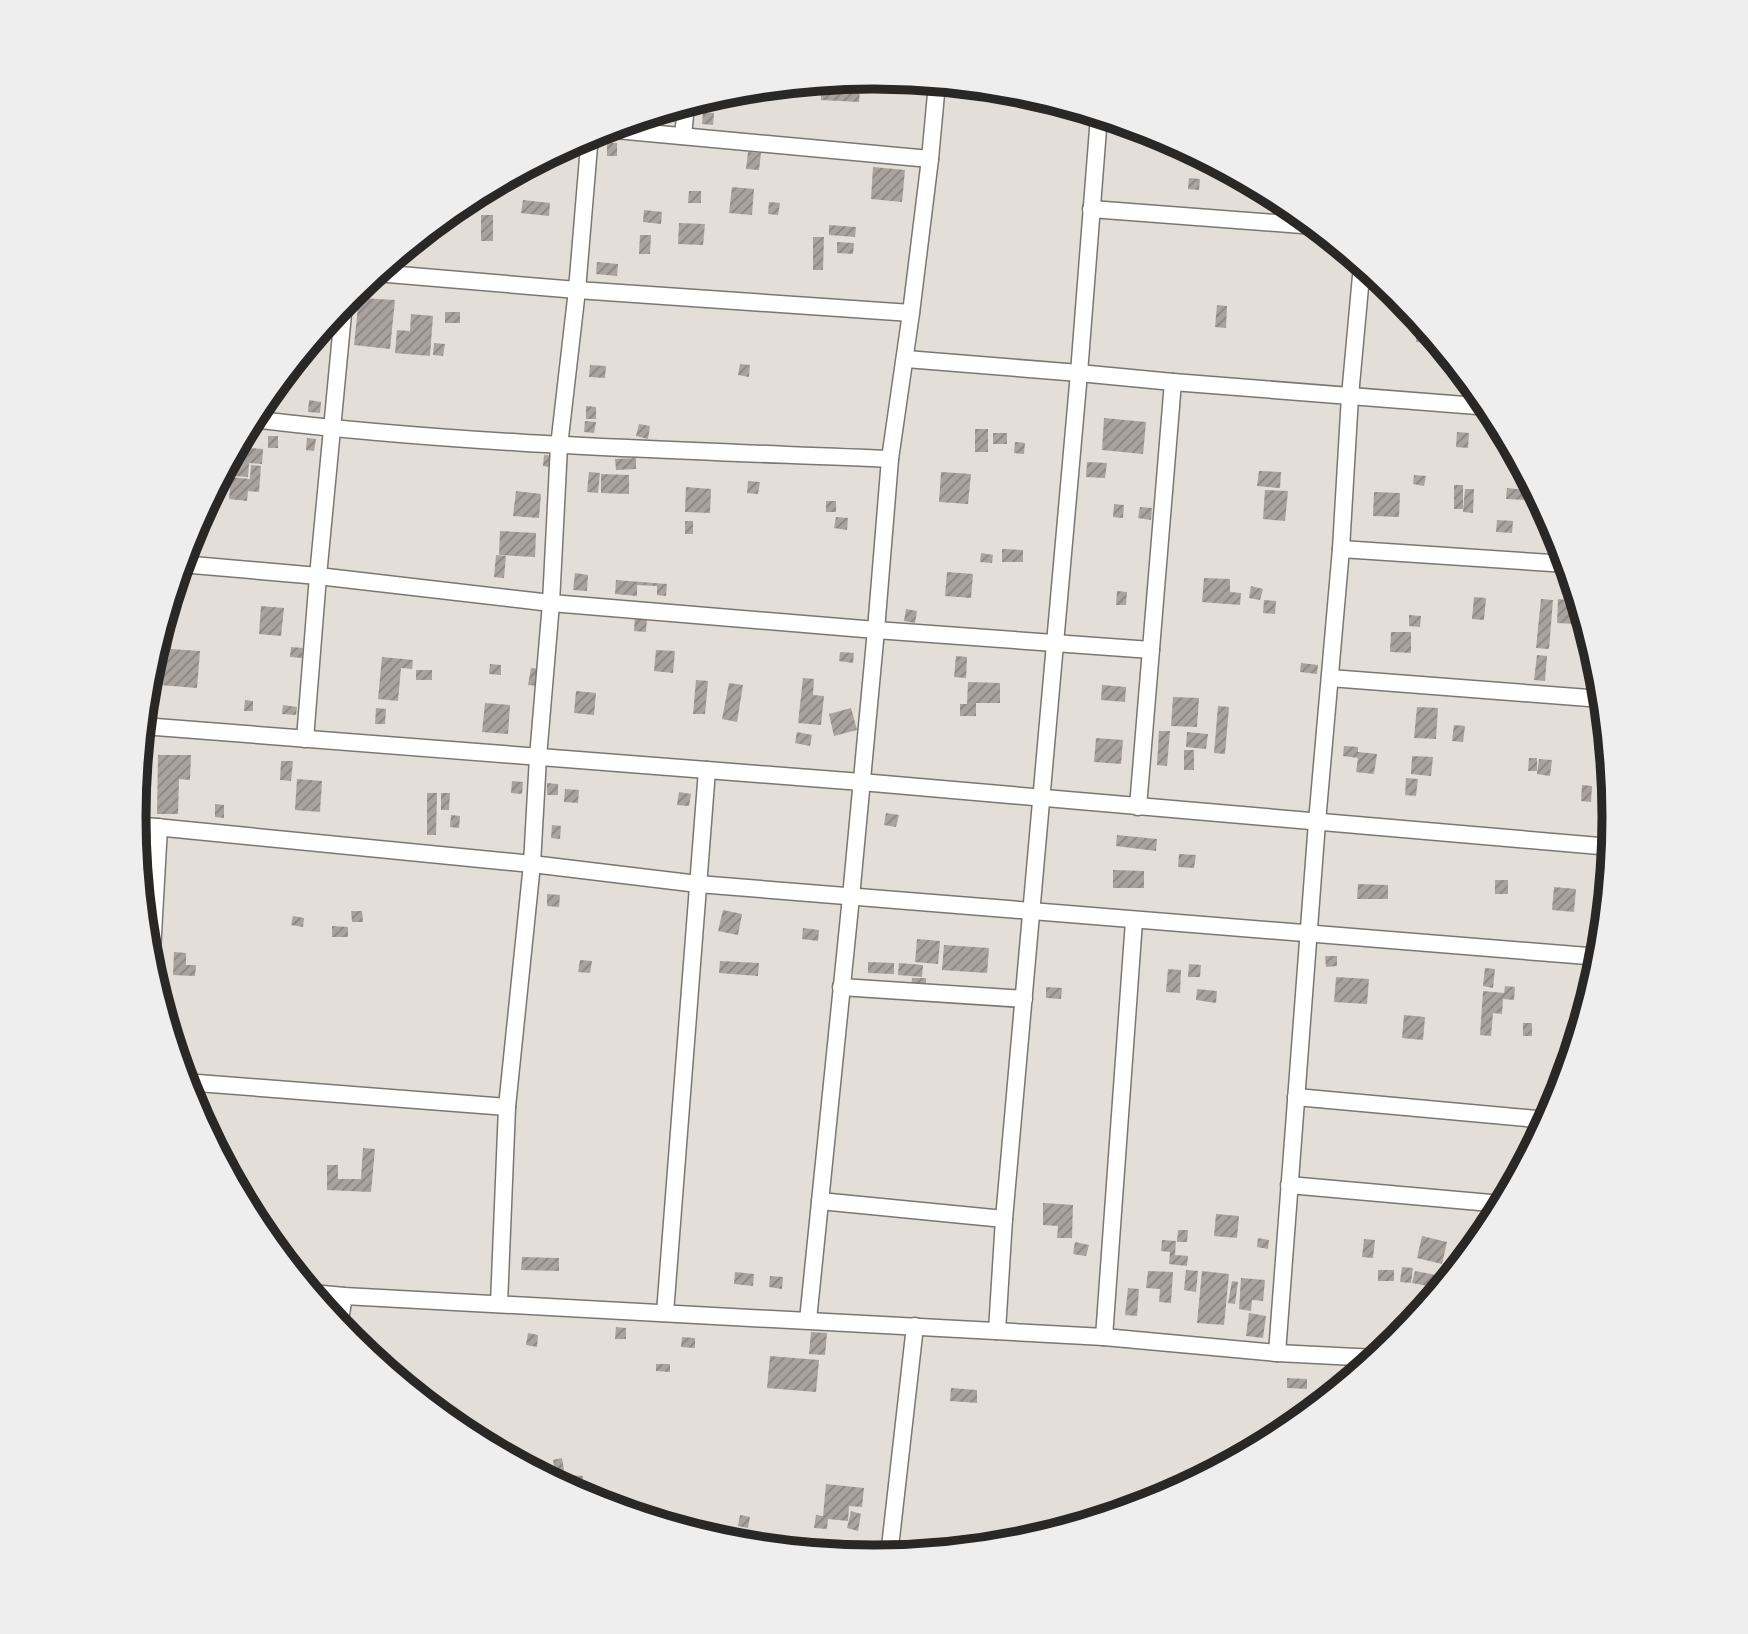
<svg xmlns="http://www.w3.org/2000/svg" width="1748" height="1634" viewBox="0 0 1748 1634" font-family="'Titillium Web',sans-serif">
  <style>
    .building { fill: url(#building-hatch) }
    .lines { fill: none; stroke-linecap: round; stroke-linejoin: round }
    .minor-casing { stroke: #7b7671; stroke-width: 19 }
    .minor { stroke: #fff; stroke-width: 16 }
    .rim { fill: none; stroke: #2a2826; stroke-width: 9 }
  </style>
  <defs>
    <pattern id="building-hatch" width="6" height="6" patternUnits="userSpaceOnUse" patternTransform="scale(1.75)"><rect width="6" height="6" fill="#a9a29e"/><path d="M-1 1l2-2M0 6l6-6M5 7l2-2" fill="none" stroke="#8a8481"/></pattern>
  </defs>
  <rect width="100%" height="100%" fill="#e4ded8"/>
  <g class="building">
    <path d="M821,87L860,89L859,102L821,100Z"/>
    <path d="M703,112L714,113L713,125L702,124Z"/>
    <rect x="607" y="143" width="10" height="13"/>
    <path d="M748,152L761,153L759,170L746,169Z"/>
    <path d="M873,167L905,170L902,202L871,199Z"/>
    <path d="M1189,178L1200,179L1199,190L1188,189Z"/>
    <path d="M732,187L754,189L752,215L729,213Z"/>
    <path d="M689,191H701V203H688Z"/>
    <path d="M480,193L478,209L468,208L469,198Z"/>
    <path d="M523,200L550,203L549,216L521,213Z"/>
    <path d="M769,202L780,203L778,215L768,214Z"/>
    <path d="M644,210L662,212L661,224L643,222Z"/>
    <rect x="481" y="215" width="12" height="26"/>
    <path d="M679,223L705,224L703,245L678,244Z"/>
    <path d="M829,225L856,227L855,237L829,235Z"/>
    <path d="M640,235H651L650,254H639Z"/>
    <path d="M813,237H824L823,270H813Z"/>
    <path d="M837,242L854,243L853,254L837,253Z"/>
    <path d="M597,262L618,264L617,276L596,274Z"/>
    <path d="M359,298L395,300L390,349L354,345Z"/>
    <path d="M1217,305L1227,306L1226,328L1215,327Z"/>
    <rect x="445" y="312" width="15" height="11"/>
    <path d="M411,314L433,316L430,356L395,353L397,330L410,331Z"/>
    <path d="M1418,318L1430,334V343L1416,342Z"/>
    <path d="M434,343L445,344L443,356L433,355Z"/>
    <path d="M740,364L750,365L749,377L738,375Z"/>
    <path d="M590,365L606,366L605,378L589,377Z"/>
    <path d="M309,400L321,402L320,413L308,412Z"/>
    <path d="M586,406L596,407V419H586Z"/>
    <path d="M1104,418L1146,422L1143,454L1102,450Z"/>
    <path d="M585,421L596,422L594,433L584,432Z"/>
    <path d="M639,424L650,426L648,439L636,436Z"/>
    <rect x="975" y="429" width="13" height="23"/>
    <path d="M1457,432L1469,433L1468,448L1456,447Z"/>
    <rect x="993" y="433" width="14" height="11"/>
    <rect x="268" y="436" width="10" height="12"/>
    <path d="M307,438L316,439L314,451L306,450Z"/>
    <path d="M1015,442L1025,443L1024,454L1014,453Z"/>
    <path d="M237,447L263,449L262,464L249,463L248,477L235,476L237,453L234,452Z"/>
    <path d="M544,455L556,456L555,468L543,466Z"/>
    <path d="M636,458V469L616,470L615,459Z"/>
    <path d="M1087,462L1107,463L1105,478L1086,477Z"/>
    <path d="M251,465L261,466L259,492L248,491L247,501L229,499L231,477L250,479Z"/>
    <path d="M1259,471L1281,472L1280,488L1257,486Z"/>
    <path d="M589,472L600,473L598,493L587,492Z"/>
    <path d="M941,472L971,474L968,504L939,502Z"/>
    <path d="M601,474L629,475V494L601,493Z"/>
    <path d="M1414,475L1426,476L1424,486L1413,484Z"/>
    <path d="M748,481L760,482L758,494L747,493Z"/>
    <path d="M217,484L225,485L224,499L210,498Z"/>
    <rect x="1454" y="485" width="9" height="24"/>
    <path d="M686,487L711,489L710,513L685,512Z"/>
    <path d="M1507,488L1527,490V500L1506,499Z"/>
    <path d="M1465,489H1474L1473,513L1463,512Z"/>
    <path d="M1265,490L1288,491L1285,521L1263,519Z"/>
    <path d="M516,491L541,494L539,518L513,516Z"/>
    <path d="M1374,492L1400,493L1399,517L1373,516Z"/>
    <rect x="826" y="501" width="10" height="11"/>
    <path d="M1114,504L1124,505L1123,518L1113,517Z"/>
    <path d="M1140,507L1152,508L1151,520L1138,518Z"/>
    <path d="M836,517L848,518L847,530L834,528Z"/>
    <path d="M1497,520L1513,521L1512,533L1496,532Z"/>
    <rect x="685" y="521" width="8" height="13"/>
    <path d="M500,531L536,533L535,557L499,555Z"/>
    <path d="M1002,549L1023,550V562H1002Z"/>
    <path d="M981,553L993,555L992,563L980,562Z"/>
    <path d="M496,555L506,556L504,578L494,577Z"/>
    <path d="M947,572L973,574L971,598L945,596Z"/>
    <path d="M575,573L588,575L587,591L573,590Z"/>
    <path d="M1204,578L1230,579V592L1241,593L1240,605L1202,602Z"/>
    <path d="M616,580L667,584L666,596L657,595V586L637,585V596L615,594Z"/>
    <path d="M1251,586L1263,589L1260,600L1249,598Z"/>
    <path d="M1568,588H1574L1578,602V624L1557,623L1558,599L1568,600Z"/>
    <path d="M1117,591L1127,592L1126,605H1116Z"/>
    <path d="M1474,597L1486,598L1484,620L1472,619Z"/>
    <path d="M1541,599L1553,600L1549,649L1536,648Z"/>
    <path d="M1264,600L1276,601L1275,614L1263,613Z"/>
    <path d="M261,606L284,608L281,636L259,634Z"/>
    <path d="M906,609L917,611L915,623L904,621Z"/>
    <path d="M1409,615L1421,616L1420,627L1409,626Z"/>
    <path d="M635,617L647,618L646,632L634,631Z"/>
    <path d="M1391,632H1411V653L1390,652Z"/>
    <path d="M159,639L172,640L171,649L200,651L197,688L147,684L148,672Z"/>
    <path d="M291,647L303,648L302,658L290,657Z"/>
    <path d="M656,650L675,651L673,673L654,671Z"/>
    <path d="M840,652L854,653L853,663L839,661Z"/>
    <path d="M1537,655L1547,656L1545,681L1534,680Z"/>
    <path d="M956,656L967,657L966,678L954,677Z"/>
    <path d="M382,657L413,660L412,669L401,668L398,701L378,699Z"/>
    <path d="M1301,663L1318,665L1317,674L1300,672Z"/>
    <path d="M490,664L501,665V675L489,674Z"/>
    <path d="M531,668L542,669L540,686L528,685Z"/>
    <rect x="416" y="670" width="16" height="10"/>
    <path d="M803,678L814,679L813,695L824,696L821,725L798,723Z"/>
    <path d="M696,680L708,681L705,714H693Z"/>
    <path d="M968,682L1000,683V703H976V716H960V704H967Z"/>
    <path d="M729,683L743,685L737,722L722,719Z"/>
    <path d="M1102,685L1126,687L1125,702L1101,700Z"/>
    <path d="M576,691L596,693L594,715L574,713Z"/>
    <path d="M1173,697L1199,698L1197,727L1171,726Z"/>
    <path d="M245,700L253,701V711H244Z"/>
    <path d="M485,703L510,705L508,734L482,732Z"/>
    <path d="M283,705L297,707L296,715L282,714Z"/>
    <path d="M1218,706L1229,707L1225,754L1214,753Z"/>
    <path d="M1417,707L1438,708L1436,739L1414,738Z"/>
    <path d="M376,708L386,709L385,724H375Z"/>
    <path d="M851,708L857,730L834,736L829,714Z"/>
    <path d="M1454,725L1465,726L1463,742L1452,741Z"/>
    <path d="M1159,731H1170L1167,766L1157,765Z"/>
    <path d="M797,732L812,735L810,746L795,743Z"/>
    <path d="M1187,732L1208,734L1206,749L1186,747Z"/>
    <path d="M1096,738L1123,740L1121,764L1094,762Z"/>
    <path d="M1344,746L1358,747V752L1377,754L1374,774L1356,772L1358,758L1343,756Z"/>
    <rect x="1184" y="750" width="10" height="20"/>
    <path d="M158,755H191L190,780L179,779L178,814H157Z"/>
    <path d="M1412,756L1433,757L1431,776L1411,774Z"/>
    <path d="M1529,758H1537V771H1528Z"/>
    <path d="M1539,759L1552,760L1550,776L1537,774Z"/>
    <path d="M281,761H293L291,781L280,780Z"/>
    <path d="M1406,778L1418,779L1416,796L1405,795Z"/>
    <path d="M297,779L322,781L320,812L295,810Z"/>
    <path d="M512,781L523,782L522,794L511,793Z"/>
    <path d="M547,783L558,784V795H547Z"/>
    <path d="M1582,785L1592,786L1591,802L1581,801Z"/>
    <path d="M565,789L579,790L578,803L564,802Z"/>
    <path d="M679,792L691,794L689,806L677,805Z"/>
    <path d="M427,793H437L436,835H427Z"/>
    <path d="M441,793H450L449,810H441Z"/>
    <path d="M215,804L224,805V818L215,817Z"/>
    <path d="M886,813L899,815L896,827L884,825Z"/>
    <path d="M451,815L460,816L459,828L450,827Z"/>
    <path d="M552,825L561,826L560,839L551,838Z"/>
    <path d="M1117,835L1157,839L1156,851L1116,846Z"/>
    <path d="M1179,854L1196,855L1194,868L1178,867Z"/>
    <path d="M1113,870L1144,871V888H1113Z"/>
    <rect x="1495" y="880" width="13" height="14"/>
    <path d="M1358,884L1388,885V899H1357Z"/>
    <path d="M1554,887L1576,889L1574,912L1552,910Z"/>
    <path d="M547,894L560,895L559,907L547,906Z"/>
    <path d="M723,910L742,914L738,935L718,931Z"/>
    <path d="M351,911H362L363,922H352Z"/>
    <path d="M293,916L304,918L303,927L291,925Z"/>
    <path d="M332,926L348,927V937H332Z"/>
    <path d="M803,928L819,930L818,941L802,939Z"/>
    <path d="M917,939L940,941L938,964L915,962Z"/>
    <path d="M944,945L989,948L987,973L942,970Z"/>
    <path d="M174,952L186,953V965H196L195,976L173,975Z"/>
    <path d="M1325,956H1337V966L1326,967Z"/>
    <path d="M580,960L592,961L590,973L578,972Z"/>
    <path d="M720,961L759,963L758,976L719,973Z"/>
    <path d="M868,962L894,963V974L868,973Z"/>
    <path d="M899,963L923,965L922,977L898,975Z"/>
    <path d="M1189,964L1201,965L1200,977H1188Z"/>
    <path d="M1485,968L1495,969L1493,988L1483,986Z"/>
    <path d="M1168,969L1181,970L1180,993L1166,992Z"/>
    <path d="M1336,977L1369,979L1367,1004L1334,1002Z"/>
    <path d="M912,978H926V989L911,988Z"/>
    <path d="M1505,986L1515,987L1514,1000L1503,999L1502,1014L1493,1013L1491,1036L1480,1035L1483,991L1504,993Z"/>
    <path d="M1046,987L1062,988L1061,999L1046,998Z"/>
    <path d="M1197,989L1217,991L1216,1003L1196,1000Z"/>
    <path d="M1404,1015L1425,1017L1423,1040L1402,1038Z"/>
    <rect x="1523" y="1023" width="9" height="13"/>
    <path d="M363,1148L375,1149L371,1192L327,1190V1165H338V1179H361Z"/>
    <path d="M1043,1203L1073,1205L1072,1238H1057L1058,1226L1043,1225Z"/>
    <path d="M1216,1214L1239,1216L1237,1238L1214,1236Z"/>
    <path d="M1178,1230H1188L1187,1242H1177Z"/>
    <path d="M1422,1236L1447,1242L1442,1264L1417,1258Z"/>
    <path d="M1258,1238L1269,1240L1268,1249L1257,1247Z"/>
    <path d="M1364,1239L1375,1240L1373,1258L1362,1257Z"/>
    <path d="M1162,1240L1176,1241L1175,1255L1188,1256L1187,1266L1169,1264L1170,1252L1161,1251Z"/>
    <path d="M1075,1242L1089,1245L1086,1256L1073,1254Z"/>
    <path d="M522,1257L559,1258V1271L521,1270Z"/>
    <path d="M1402,1267L1413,1268L1411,1283L1400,1282Z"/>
    <path d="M1186,1270L1198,1271L1196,1292L1184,1290Z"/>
    <rect x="1378" y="1270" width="16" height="11"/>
    <path d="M1148,1271L1173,1272L1171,1303L1159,1302L1160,1289L1146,1288Z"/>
    <path d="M1202,1271L1229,1274L1224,1325L1197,1323Z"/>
    <path d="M1415,1271L1436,1275L1433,1287L1412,1283Z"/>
    <path d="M735,1272L754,1274L753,1286L734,1284Z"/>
    <path d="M770,1276L783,1277L782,1289L769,1287Z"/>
    <path d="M1241,1278L1265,1280L1263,1301L1252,1300L1251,1311L1239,1309Z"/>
    <path d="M1232,1281L1238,1282L1235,1304L1228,1303Z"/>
    <path d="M1128,1288L1139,1289L1137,1316L1125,1315Z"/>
    <path d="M1249,1313L1266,1316L1263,1338L1246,1336Z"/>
    <path d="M616,1327L626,1328V1339H615Z"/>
    <path d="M811,1332L827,1333L825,1355L809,1354Z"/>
    <path d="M528,1333L538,1335L537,1347L526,1345Z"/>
    <path d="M682,1337L695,1338V1348L681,1347Z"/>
    <path d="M770,1356L819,1360L816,1392L767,1388Z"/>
    <path d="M656,1364H670V1372L656,1371Z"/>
    <path d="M1287,1378L1307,1379V1389L1287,1388Z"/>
    <path d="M951,1388L977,1390V1403L950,1401Z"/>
    <path d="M1317,1391L1328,1392V1397L1317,1406H1315Z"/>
    <path d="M464,1427L492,1433L489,1446L463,1432Z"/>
    <path d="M562,1458L564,1470L555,1471L553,1460Z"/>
    <path d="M559,1474L583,1476L582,1489L566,1488L558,1483Z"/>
    <path d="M826,1484L864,1488L862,1507L849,1506L848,1521L828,1519L827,1529L814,1528L816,1515L823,1516Z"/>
    <path d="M851,1511L861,1514L858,1531L847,1528Z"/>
    <path d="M740,1515L750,1517L748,1528L738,1526Z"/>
  </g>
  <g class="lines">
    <defs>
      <g id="minor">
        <path d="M605,129L930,159"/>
        <path d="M683,136L686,105"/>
        <path d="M1091,209L1315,226"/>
        <path d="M376,273L577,290L911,313"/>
        <path d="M906,359L1079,373L1173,382L1490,407"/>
        <path d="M252,419C463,445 677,450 890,459"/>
        <path d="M1341,549L1567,564"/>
        <path d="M181,564L318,576L551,603L876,630L1151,650"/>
        <path d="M1330,678L1602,699"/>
        <path d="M143,726L861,782L1611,847"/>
        <path d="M305,739L318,576L344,303"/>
        <path d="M1138,807L1173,382"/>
        <path d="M135,825L532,864L698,884L1600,957"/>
        <path d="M151,970L159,827"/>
        <path d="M841,987L1024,999"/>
        <path d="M185,1082L507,1107"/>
        <path d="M1296,1097L1547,1120"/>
        <path d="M1289,1185L1502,1204"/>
        <path d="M820,1201L1004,1219"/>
        <path d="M312,1293L344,1296L1104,1337L1277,1353L1376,1358"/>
        <path d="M499,1304L507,1107L532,864L538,757L551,603L559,446L577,290L590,134"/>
        <path d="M665,1313L707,770"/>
        <path d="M808,1320L851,897L876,630L890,459L911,313L930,159L937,83"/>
        <path d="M339,1326L344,1296"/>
        <path d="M997,1331L1004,1219L1079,373L1099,116"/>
        <path d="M1104,1337L1134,921"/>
        <path d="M1277,1353L1317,822L1341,549L1350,396L1362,265"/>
        <path d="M889,1556L915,1326"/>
      </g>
    </defs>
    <use href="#minor" class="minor-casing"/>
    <use href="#minor" class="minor"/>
  </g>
  <path d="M0 0H1748V1634H0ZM146 817a728 728 0 1 1 1456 0a728 728 0 1 1-1456 0Z" fill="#eee" fill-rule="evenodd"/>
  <path class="rim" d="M146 817a728 728 0 1 1 1456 0a728 728 0 1 1-1456 0Z"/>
</svg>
